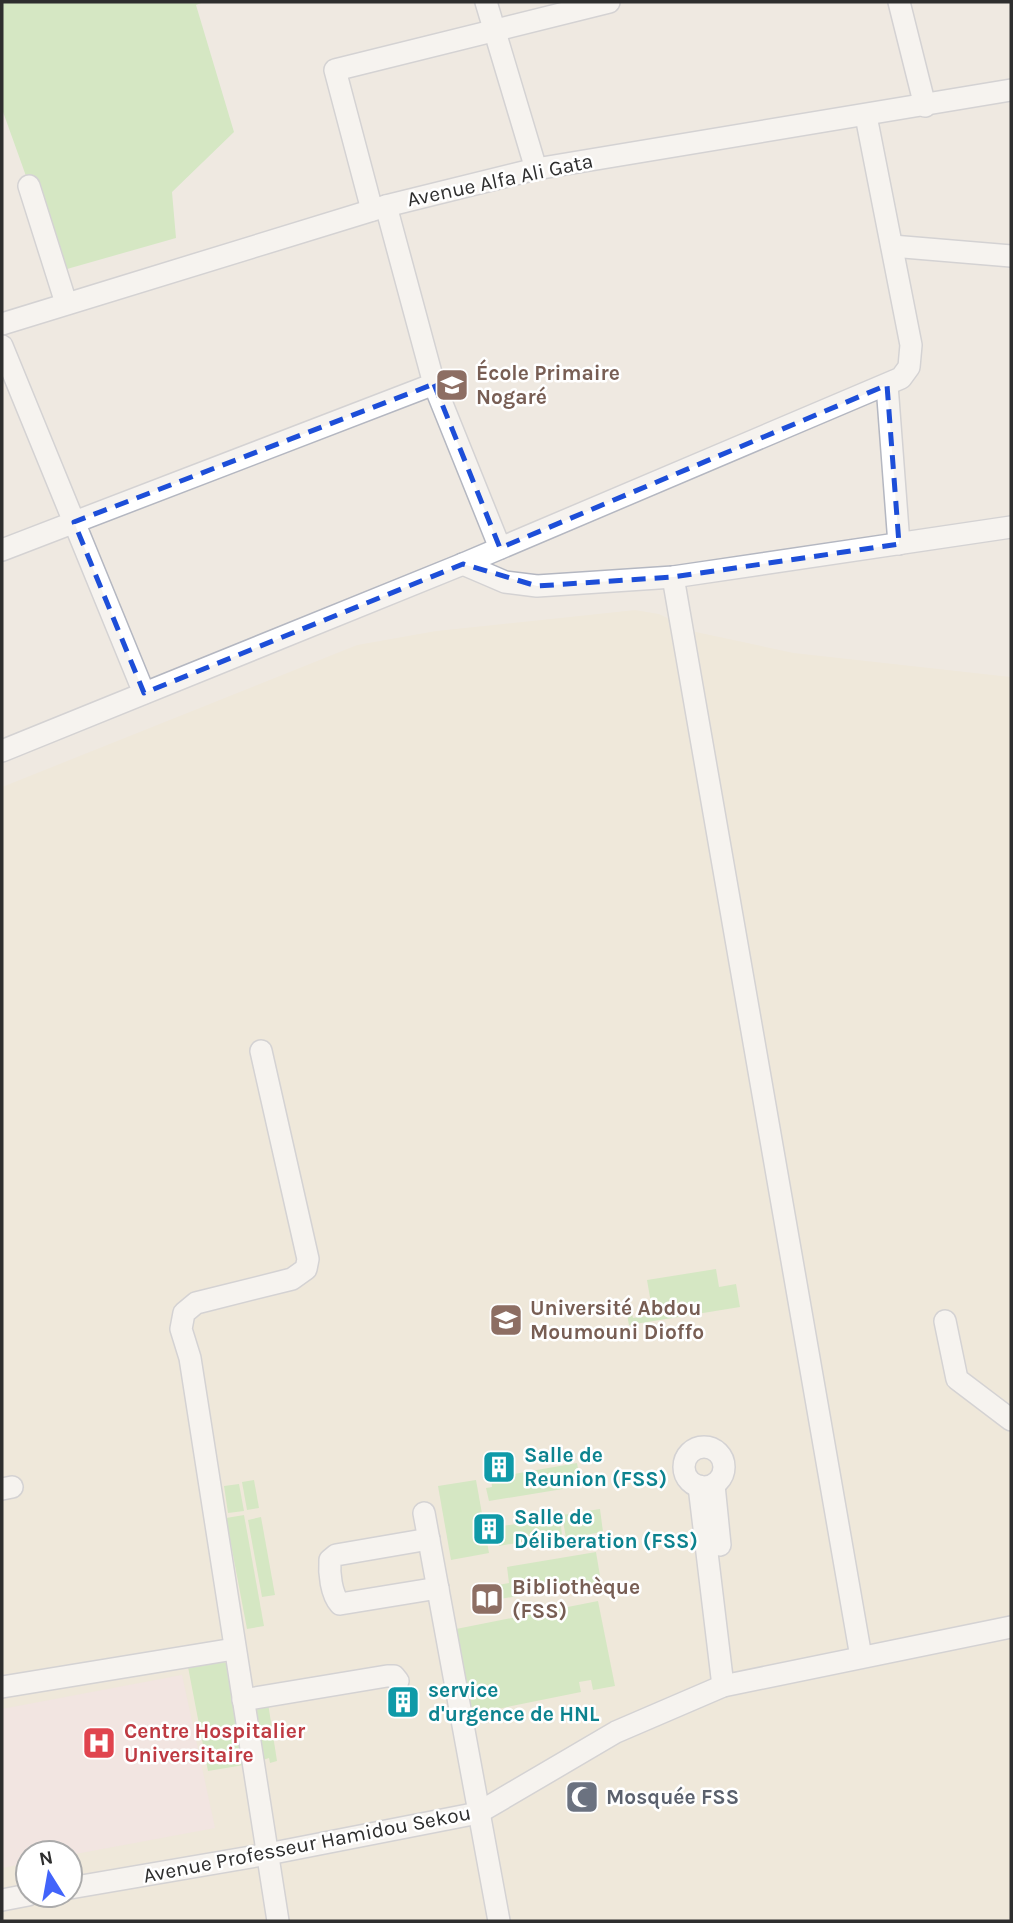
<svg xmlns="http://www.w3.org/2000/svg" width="1013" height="1923" viewBox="0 0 1013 1923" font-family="Karla,sans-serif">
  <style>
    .education { fill: #f0e6d1; fill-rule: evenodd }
    .medical { fill: #f5dfe0 }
    .green { fill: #b6e59e }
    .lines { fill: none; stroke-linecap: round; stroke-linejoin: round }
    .minor-casing { stroke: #b4b7c1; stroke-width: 24 }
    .minor { stroke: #fff; stroke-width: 21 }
    .marked { fill: none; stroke: #1d4ed8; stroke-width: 5; stroke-dasharray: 14 9; stroke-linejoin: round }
    .labels { text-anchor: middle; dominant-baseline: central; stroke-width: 5; stroke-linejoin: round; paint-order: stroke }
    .street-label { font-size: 21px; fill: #2e2e2e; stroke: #fff }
    .education-label { font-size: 21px; font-weight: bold; fill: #785e54; stroke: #fff; text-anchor: start }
    .culture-label { font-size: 21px; font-weight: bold; fill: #0d838f; stroke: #fff; text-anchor: start }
    .health-label { font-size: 21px; font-weight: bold; fill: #be3a42; stroke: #fff; text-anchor: start }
    .worship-label { font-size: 21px; font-weight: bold; fill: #5b616d; stroke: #fff; text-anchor: start }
  </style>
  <rect width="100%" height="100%" fill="#efe9e1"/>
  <path class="education" d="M635,610L659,614L696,632L794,653L1011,677V1921H2V787L357,645L436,631ZM28,1853H70V1895H28Z"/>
  <path class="medical" d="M182,1675L215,1828L70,1855L28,1853V1863L2,1868V1709Z"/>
  <g class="green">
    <path d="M2,2H204L196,5L234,132L172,192L176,238L60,271L2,109Z"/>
    <path d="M716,1269L719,1287L736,1284L740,1307L629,1325L626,1310L631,1309L633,1318L653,1315L647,1280Z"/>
    <path d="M577,1463L581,1486L489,1501L486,1488L492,1487L491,1478Z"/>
    <path d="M254,1480L259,1508L247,1510L242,1482Z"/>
    <path d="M476,1480L489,1553L451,1560L438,1486Z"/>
    <path d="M239,1484L244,1511L228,1513L224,1486Z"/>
    <path d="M600,1509L603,1532L566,1538L562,1515Z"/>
    <path d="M244,1515L264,1626L247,1629L226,1518Z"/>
    <path d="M261,1517L275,1595L262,1597L248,1520Z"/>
    <path d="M560,1517L562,1535L499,1546L496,1527Z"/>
    <path d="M596,1552L601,1582L500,1599L498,1585L509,1583L507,1567Z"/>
    <path d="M598,1601L615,1686L593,1690L591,1680L579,1682L581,1692L473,1714L456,1629Z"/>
    <path d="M221,1660L227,1664L243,1762L250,1764L208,1771L188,1667Z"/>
    <path d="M268,1703L277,1761L270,1763L269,1758L263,1760L253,1706Z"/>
  </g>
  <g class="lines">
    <defs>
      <g id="minor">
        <path d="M486,2L536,169"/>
        <path d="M899,2L925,106"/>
        <path d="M29,186L66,303"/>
        <path d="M386,206L434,384L500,548"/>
        <path d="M372,210L335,70L609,2"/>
        <path d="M892,246L1011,256"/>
        <path d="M2,324L386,206L536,169L1011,90"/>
        <path d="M2,346L144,693"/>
        <path d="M887,385L899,544"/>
        <path d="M2,550L434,384"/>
        <path d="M463,564L505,582L537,586L583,583L673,577L1011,527"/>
        <path d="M673,577L861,1657"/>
        <path d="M2,751L463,564L901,378L909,367L911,345L866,116"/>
        <path d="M261,1051L308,1259L306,1269L292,1279L196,1303L184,1313L181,1329L190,1358L278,1921"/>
        <path d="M945,1321L957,1379L1011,1420"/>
        <circle cx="704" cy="1467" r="20"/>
        <path d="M714,1485L720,1545"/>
        <path d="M699,1486L723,1686"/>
        <path d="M2,1489L12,1487"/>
        <path d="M424,1513L499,1921"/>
        <path d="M429,1539L336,1555L330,1560C329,1573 331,1594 340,1604L438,1588"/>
        <path d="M2,1687L234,1649"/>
        <path d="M243,1700L387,1676H394L398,1681"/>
        <path d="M70,1888L268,1854L478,1813L616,1732L723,1686L1011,1627"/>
        <path d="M2,1900L28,1895"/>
      </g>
    </defs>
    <use href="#minor" class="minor-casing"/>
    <use href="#minor" class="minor"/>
  </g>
  <path d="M0 0H1013V1923H0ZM434,384L500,548L887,385L899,544L673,577L537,586L463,564L144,693L74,522Z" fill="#efe9e1" fill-opacity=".55" fill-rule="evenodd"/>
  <path class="marked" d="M434,384L500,548L887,385L899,544L673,577L537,586L463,564L144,693L74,522Z"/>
  <defs>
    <symbol id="school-square" viewBox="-11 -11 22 22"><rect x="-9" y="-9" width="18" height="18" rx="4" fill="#8d6e63" stroke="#fff"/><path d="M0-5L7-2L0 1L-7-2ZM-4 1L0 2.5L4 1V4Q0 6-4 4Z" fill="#fff"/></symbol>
    <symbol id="university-square" viewBox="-11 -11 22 22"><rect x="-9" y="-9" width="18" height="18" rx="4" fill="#8d6e63" stroke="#fff"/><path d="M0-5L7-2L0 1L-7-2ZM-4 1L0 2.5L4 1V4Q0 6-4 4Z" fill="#fff"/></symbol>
    <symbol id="building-square" viewBox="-11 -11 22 22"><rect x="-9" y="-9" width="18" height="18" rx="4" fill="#0f9aa8" stroke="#fff"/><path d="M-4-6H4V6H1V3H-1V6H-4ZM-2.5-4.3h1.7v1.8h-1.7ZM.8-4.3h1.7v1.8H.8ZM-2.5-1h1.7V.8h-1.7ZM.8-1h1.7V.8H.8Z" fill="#fff"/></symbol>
    <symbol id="library-square" viewBox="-11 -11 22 22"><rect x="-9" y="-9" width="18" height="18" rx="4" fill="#8d6e63" stroke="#fff"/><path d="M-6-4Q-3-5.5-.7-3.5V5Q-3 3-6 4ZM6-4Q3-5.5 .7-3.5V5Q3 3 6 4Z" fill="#fff"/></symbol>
    <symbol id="hospital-square" viewBox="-11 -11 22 22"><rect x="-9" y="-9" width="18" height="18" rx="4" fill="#e0444e" stroke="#fff"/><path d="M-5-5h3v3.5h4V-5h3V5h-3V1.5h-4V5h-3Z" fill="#fff"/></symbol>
    <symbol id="mosque-square" viewBox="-11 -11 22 22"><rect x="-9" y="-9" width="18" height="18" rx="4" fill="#6b7280" stroke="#fff"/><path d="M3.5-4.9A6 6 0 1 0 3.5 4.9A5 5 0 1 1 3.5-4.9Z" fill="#fff"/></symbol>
  </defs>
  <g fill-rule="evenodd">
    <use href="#school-square" x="433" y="366" width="38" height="38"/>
    <use href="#university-square" x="487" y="1301" width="38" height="38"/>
    <use href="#building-square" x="480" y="1448" width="38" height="38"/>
    <use href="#building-square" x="470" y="1510" width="38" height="38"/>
    <use href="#library-square" x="468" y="1580" width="38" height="38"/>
    <use href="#building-square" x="384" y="1683" width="38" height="38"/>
    <use href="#hospital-square" x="80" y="1724" width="38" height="38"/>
    <use href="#mosque-square" x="563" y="1778" width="38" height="38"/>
  </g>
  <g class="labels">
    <g class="street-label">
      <text transform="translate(500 180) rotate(-12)">Avenue Alfa Ali Gata</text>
      <text transform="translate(307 1844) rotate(-11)">Avenue Professeur Hamidou Sekou</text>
    </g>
    <g class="education-label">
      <text x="476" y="373">École Primaire<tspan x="476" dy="24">Nogaré</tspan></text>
      <text x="530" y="1308">Université Abdou<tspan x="530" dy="24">Moumouni Dioffo</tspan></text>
      <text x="512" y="1587">Bibliothèque<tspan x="512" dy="24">(FSS)</tspan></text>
    </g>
    <g class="culture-label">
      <text x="524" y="1455">Salle de<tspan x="524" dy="24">Reunion (FSS)</tspan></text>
      <text x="514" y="1517">Salle de<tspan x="514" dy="24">Déliberation (FSS)</tspan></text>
      <text x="428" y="1690">service<tspan x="428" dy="24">d'urgence de HNL</tspan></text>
    </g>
    <g class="health-label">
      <text x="124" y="1731">Centre Hospitalier<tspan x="124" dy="24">Universitaire</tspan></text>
    </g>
    <g class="worship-label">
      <text x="606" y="1797">Mosquée FSS</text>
    </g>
  </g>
  <rect width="1013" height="1923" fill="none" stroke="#2e2e2e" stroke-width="7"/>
  <g transform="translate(49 1874) rotate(349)"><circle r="33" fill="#ffffff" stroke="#ababab" stroke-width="2"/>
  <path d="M0-5L12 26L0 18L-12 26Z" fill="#4264fb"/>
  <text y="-10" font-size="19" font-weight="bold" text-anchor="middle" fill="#2e2e2e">N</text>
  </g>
</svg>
